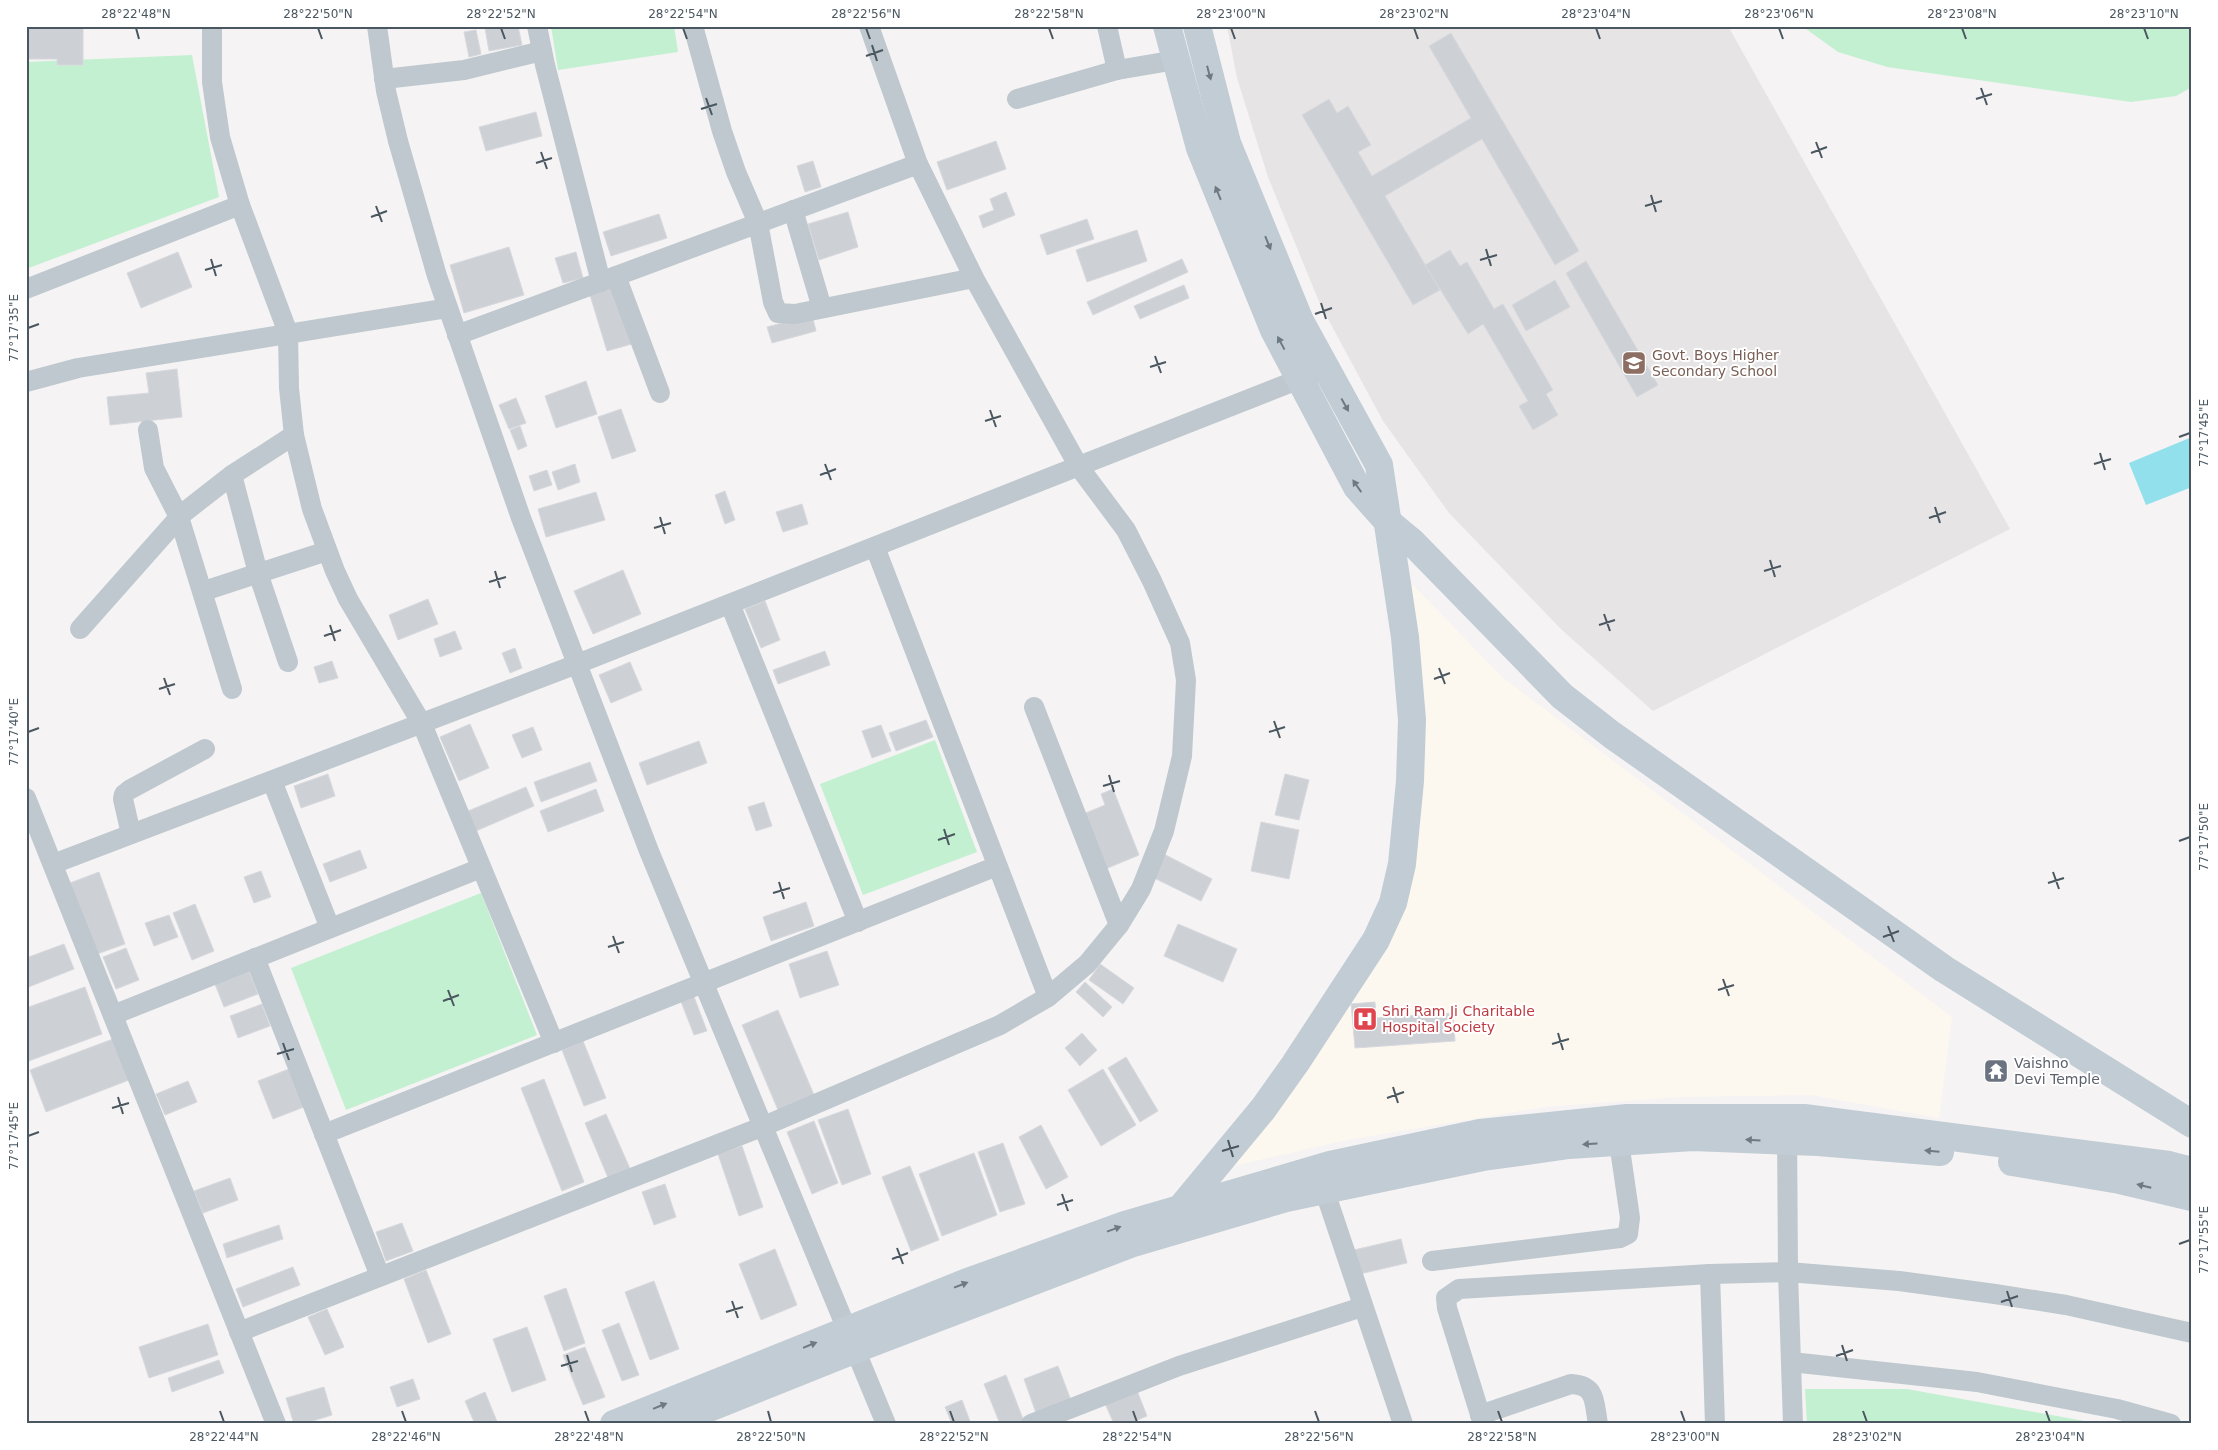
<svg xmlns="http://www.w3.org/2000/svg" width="2218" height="1450" viewBox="0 0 2218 1450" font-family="'DejaVu Sans',sans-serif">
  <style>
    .commercial { fill: #fdf8ef }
    .education { fill: #e6e4e5 }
    .green { fill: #c4f0d2 }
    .water { fill: #92e0ec }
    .building { fill: #cdd0d5; stroke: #d7d9de }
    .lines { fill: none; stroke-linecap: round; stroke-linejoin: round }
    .street { stroke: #bec8ce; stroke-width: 20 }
    .secondary { stroke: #c1ccd5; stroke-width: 28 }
    .oneway { fill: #6e7a83 }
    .ticks { fill: none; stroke: #4a5760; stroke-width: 2 }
    .labels { text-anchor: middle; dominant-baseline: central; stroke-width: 4; stroke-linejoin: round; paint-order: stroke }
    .education-label { font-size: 14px; fill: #785e54; stroke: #fff; text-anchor: start }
    .health-label { font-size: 14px; fill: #be3a42; stroke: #fff; text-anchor: start }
    .worship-label { font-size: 14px; fill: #5b616d; stroke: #fff; text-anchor: start }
    .neatline { fill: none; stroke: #4a5760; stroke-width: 2 }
    .ticks-label { font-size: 12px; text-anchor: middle; fill: #4a5760 }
  </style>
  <rect width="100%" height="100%" fill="#f5f3f3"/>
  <path class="commercial" d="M1412,584L1502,677L1952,1017L1939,1118L1811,1095L1679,1097L1544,1107L1347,1140L1228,1167L1403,914L1420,757Z"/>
  <path class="education" d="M1227,26H1728L2010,529L1653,711L1562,630L1449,513L1383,421L1320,304L1268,177L1237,78Z"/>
  <g class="green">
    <path d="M551,26H674L678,52L558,70Z"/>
    <path d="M1802,26H2192V87L2176,96L2131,102L1887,67L1838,52Z"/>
    <path d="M192,55L219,197L26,269V62Z"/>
    <path d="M935,740L977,852L863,895L820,784Z"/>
    <path d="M481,893L537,1035L346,1110L291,968Z"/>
    <path d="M1805,1389H1907L2101,1424H1807Z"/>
  </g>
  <path class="water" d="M2192,437V487L2146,505L2129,463Z"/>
  <g class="building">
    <path d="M28,26H83V65H57V59H27L26,65V28Z"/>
    <path d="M494,26H518L522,45L489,51L485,28Z"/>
    <path d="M476,30L481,54L469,57L464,32Z"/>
    <path d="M1451,33L1579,251L1555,265L1482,139L1385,196L1440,290L1413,305L1302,115L1329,99L1337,113L1348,106L1371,145L1358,152L1372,176L1471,118L1429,46Z"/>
    <path d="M536,112L542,136L486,151L479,127Z"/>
    <path d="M996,141L1006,169L947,190L937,162Z"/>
    <path d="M813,161L821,187L805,192L797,166Z"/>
    <path d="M1006,192L1015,215L983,228L979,216L994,210L990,199Z"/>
    <path d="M848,212L858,247L819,260L808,224Z"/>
    <path d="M659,214L667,238L611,256L603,232Z"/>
    <path d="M1087,219L1094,239L1047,255L1040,235Z"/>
    <path d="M1137,230L1147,261L1087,282L1076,250Z"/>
    <path d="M509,247L524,295L464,313L450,265Z"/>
    <path d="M1450,250L1460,266L1467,262L1494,309L1503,304L1553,390L1546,394L1558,415L1533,430L1519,406L1528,401L1483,324L1468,334L1425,265Z"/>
    <path d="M178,252L192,287L141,308L127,273Z"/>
    <path d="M576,252L583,278L563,283L555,258Z"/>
    <path d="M1182,259L1188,272L1093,315L1087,302Z"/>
    <path d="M1586,261L1658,385L1637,397L1566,273Z"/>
    <path d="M1555,280L1570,307L1526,331L1512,305Z"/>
    <path d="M1184,285L1189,298L1140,319L1134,306Z"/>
    <path d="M615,287L632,344L607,351L590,295Z"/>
    <path d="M812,315L816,331L772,343L767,327Z"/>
    <path d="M177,369L182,417L110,425L107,397L149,393L146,373Z"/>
    <path d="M586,381L597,414L556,428L545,396Z"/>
    <path d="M516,398L526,423L509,429L499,405Z"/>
    <path d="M621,409L636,451L612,459L598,417Z"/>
    <path d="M520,426L527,446L518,450L510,430Z"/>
    <path d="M575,464L580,482L558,490L552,472Z"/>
    <path d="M547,470L552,485L534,491L529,476Z"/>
    <path d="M725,491L735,520L725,524L715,495Z"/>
    <path d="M596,492L605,520L546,537L538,509Z"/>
    <path d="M802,504L808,524L783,532L776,512Z"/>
    <path d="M623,570L641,614L593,634L574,591Z"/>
    <path d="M428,599L438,624L398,640L389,615Z"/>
    <path d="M765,601L780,640L761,648L745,609Z"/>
    <path d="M455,631L462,649L440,657L434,639Z"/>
    <path d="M515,648L522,668L510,673L502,653Z"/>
    <path d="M825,651L830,665L778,684L773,670Z"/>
    <path d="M332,661L338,678L319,683L314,667Z"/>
    <path d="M630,662L642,690L611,703L599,675Z"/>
    <path d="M926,720L933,737L896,751L889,733Z"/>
    <path d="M470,724L489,768L459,781L440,737Z"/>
    <path d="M881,725L891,751L872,758L862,731Z"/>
    <path d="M533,727L542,750L522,758L512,735Z"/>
    <path d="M699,741L707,763L647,785L639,763Z"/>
    <path d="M590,762L597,781L541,802L534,782Z"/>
    <path d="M328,774L335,796L301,808L294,786Z"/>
    <path d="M1285,774L1309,780L1299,820L1275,815Z"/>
    <path d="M526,787L534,806L476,831L468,811Z"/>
    <path d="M596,789L604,811L548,832L540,811Z"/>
    <path d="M1113,789L1139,855L1103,870L1081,815L1105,805L1101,794Z"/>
    <path d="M764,802L772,826L756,831L748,807Z"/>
    <path d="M1261,822L1299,830L1289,879L1251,871Z"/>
    <path d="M360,850L367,868L330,882L323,864Z"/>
    <path d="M1160,852L1212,879L1201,901L1148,875Z"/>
    <path d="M261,871L271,897L254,903L244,877Z"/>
    <path d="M99,872L125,944L97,954L70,883Z"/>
    <path d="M806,902L814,926L771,941L763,917Z"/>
    <path d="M195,904L214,951L192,960L173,913Z"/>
    <path d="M169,915L178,937L154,946L145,923Z"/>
    <path d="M1178,924L1237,949L1223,982L1164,956Z"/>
    <path d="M64,944L74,969L26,988V958Z"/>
    <path d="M126,948L139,980L116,989L103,957Z"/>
    <path d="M827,951L839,985L800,998L789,964Z"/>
    <path d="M1100,964L1134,988L1123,1004L1089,980Z"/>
    <path d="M249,971L258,994L224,1007L215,984Z"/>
    <path d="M1085,982L1112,1007L1103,1017L1076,992Z"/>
    <path d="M85,987L102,1034L26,1062V1008Z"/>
    <path d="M693,994L707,1031L694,1035L680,999Z"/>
    <path d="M1375,1002L1376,1018L1453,1013L1455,1041L1355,1048L1351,1004Z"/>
    <path d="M262,1004L270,1026L238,1038L230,1016Z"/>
    <path d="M778,1010L814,1095L778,1110L742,1025Z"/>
    <path d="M1082,1033L1097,1050L1080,1066L1065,1048Z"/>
    <path d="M113,1039L129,1080L46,1112L30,1070Z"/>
    <path d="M583,1041L606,1098L584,1106L562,1050Z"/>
    <path d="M1126,1057L1158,1111L1140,1122L1108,1068Z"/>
    <path d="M289,1069L304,1107L273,1119L258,1081Z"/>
    <path d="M1103,1069L1136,1125L1101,1146L1068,1090Z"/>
    <path d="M544,1079L584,1182L562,1191L521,1088Z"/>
    <path d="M188,1081L197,1102L165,1115L156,1094Z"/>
    <path d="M848,1109L871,1174L842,1185L818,1120Z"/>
    <path d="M606,1114L631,1171L609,1180L585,1123Z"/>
    <path d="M814,1121L838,1183L812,1194L787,1132Z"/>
    <path d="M1041,1125L1068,1177L1046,1189L1019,1137Z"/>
    <path d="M1003,1143L1025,1204L1000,1212L978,1152Z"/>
    <path d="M742,1146L763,1207L739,1216L718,1154Z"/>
    <path d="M974,1153L997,1215L942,1236L919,1174Z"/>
    <path d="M910,1166L939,1240L911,1251L882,1177Z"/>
    <path d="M230,1178L238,1200L203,1213L194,1191Z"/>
    <path d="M665,1184L676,1217L654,1225L642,1192Z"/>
    <path d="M402,1223L413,1251L386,1261L376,1232Z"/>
    <path d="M279,1225L283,1239L227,1258L223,1244Z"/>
    <path d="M1401,1239L1407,1263L1360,1274L1354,1250Z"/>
    <path d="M775,1249L797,1305L761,1320L739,1264Z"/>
    <path d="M293,1267L300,1285L243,1307L236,1289Z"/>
    <path d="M426,1270L451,1334L428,1343L404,1279Z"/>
    <path d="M654,1281L679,1349L650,1360L625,1292Z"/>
    <path d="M566,1288L585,1343L564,1351L544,1296Z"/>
    <path d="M327,1309L344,1347L325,1355L308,1317Z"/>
    <path d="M619,1323L639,1375L622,1381L602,1330Z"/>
    <path d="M208,1324L218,1355L149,1378L139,1347Z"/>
    <path d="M527,1327L546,1380L512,1392L493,1339Z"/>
    <path d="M585,1347L605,1397L583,1405L563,1355Z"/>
    <path d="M219,1360L224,1373L172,1392L168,1378Z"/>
    <path d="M1058,1366L1072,1403L1037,1416L1024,1379Z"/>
    <path d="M1006,1375L1025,1424H1000L984,1384Z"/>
    <path d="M413,1379L420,1399L397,1407L390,1387Z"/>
    <path d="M324,1387L332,1415L303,1424H294L286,1398Z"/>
    <path d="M1136,1388L1147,1416L1128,1424H1114L1104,1401Z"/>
    <path d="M485,1392L498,1424H475L465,1401Z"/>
    <path d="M962,1400L971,1424H952L945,1407Z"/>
  </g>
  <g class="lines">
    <g class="street">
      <path d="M212,26V82L220,137L240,205L288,333L289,388L294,435L312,509L335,571L348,599L422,724L554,1043"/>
      <path d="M377,26L386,91L398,141L437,276L521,518L649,851L886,1424"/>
      <path d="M537,26L545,65L601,282"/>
      <path d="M693,26L722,131L736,172L758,223L773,302L778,313L795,314L974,278"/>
      <path d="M1107,26L1117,70"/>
      <path d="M384,79L464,70L542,51"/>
      <path d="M1017,99L1117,70L1176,60"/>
      <path d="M793,210L822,308"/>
      <path d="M616,276L660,393"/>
      <path d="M26,289L240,205"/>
      <path d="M457,335L918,164"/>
      <path d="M26,382L78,368L448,308"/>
      <path d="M148,430L154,468L179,517L232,689"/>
      <path d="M232,475L258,573L288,662"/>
      <path d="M875,547L1048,997"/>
      <path d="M204,591L327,551"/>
      <path d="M730,604L858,922"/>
      <path d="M80,629L182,514L232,475L294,435"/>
      <path d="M1034,707L1119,925"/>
      <path d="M272,781L330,928"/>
      <path d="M129,790L205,749"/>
      <path d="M124,794L123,799L131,834"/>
      <path d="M26,798L276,1424"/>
      <path d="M53,864L577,664L1325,369"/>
      <path d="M255,958L380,1276"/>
      <path d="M113,1015L481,868"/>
      <path d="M1787,1128L1788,1272L1793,1424"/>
      <path d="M324,1134L997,866"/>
      <path d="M1320,1177L1403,1424"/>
      <path d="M1432,1261L1620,1238L1628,1234L1630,1218L1619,1142"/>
      <path d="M1710,1274L1715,1424"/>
      <path d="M239,1332L764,1126L1000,1025L1048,997L1087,964L1119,925L1141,889L1164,831L1182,756L1186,680L1180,643L1152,581L1126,530L1079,467L974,278L918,164L869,26"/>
      <path d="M1791,1362L1977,1382L2117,1409L2171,1424"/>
      <path d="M1480,1415L1571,1384C1597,1385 1594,1403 1598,1424"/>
      <path d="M1031,1424L1179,1366L1362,1307"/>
      <path d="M1483,1424L1447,1308L1446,1298L1459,1289L1710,1274L1788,1272L1899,1281L1995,1294L2066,1305L2192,1333"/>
    </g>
    <g class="secondary">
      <path d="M1167,26L1200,148L1274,330L1357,487L1389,523L1412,542L1562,696L1612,735L1944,969L2192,1124"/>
      <path d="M2012,1162L2120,1180L2192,1197"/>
      <path d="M1181,1208L1263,1109L1295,1064L1376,940L1393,903L1402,864L1410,781L1412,720L1405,637L1379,465L1300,321L1227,143L1197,26"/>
      <path d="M614,1424L965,1283L1125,1225L1330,1165L1480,1133L1627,1118H1804L2169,1165L2192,1171"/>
      <path d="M669,1424L866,1345L1133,1243L1286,1198L1483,1157L1569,1145L1693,1137L1818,1142L1940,1152"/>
    </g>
  </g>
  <defs><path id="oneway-solid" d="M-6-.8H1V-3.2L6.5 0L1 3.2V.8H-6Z" transform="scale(1.25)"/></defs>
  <g class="oneway">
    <use href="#oneway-solid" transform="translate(1209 73) rotate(75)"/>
    <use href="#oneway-solid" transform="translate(1218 193) rotate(-112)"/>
    <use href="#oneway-solid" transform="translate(1268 243) rotate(68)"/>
    <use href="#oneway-solid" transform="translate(1281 343) rotate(-118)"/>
    <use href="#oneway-solid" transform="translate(1345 405) rotate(61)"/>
    <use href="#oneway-solid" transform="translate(1357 486) rotate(-125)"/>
    <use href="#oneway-solid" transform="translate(1753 1140) rotate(-177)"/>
    <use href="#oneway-solid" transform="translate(1590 1144) rotate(177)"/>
    <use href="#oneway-solid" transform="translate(1932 1151) rotate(-175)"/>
    <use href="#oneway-solid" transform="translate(2144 1186) rotate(-166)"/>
    <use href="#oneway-solid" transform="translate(1114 1229) rotate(-20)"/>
    <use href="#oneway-solid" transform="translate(961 1285) rotate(-21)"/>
    <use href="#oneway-solid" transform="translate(810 1345) rotate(-22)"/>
    <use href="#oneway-solid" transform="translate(660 1406) rotate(-22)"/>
  </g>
  <path class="ticks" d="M136,28L139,39M318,28L322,39M501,28L505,39M683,28L687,39M866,28L870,39M1049,28L1053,39M1231,28L1235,39M1414,28L1418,39M1596,28L1600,39M1779,28L1783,39M1962,28L1966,39M2144,28L2148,39M872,45L877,61M866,56L883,50M1981,88L1987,105M706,98L712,115M1976,99L1992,94M701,109L717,104M1816,142L1822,158M541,152L547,169M1811,153L1827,147M536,163L552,158M1651,195L1656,212M376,206L382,222M1645,206L1662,201M371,217L387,211M1486,249L1491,266M211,259L216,276M1480,260L1497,255M205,270L222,265M1321,303L1326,319M1315,314L1332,308M28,328L39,324M1155,356L1161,373M1150,367L1166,362M990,410L996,427M985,421L1001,416M2179,437L2190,433M2100,453L2105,470M825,464L831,480M2094,464L2111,459M820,475L836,469M1935,507L1940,523M660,517L665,534M1929,518L1946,512M654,528L671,523M1770,560L1775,577M495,571L500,588M1764,571L1781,566M489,582L506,577M1604,614L1610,631M330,625L335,641M1599,625L1615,620M324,636L341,630M1439,668L1445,684M164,678L170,695M1434,679L1450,673M159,689L175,684M1274,721L1280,738M28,732L39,728M1269,732L1285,727M1109,775L1114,792M1103,786L1120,781M944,829L949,845M938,840L955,834M2179,841L2190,837M2053,872L2059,889M779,882L784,899M2048,883L2064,878M773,893L790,888M1888,926L1894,942M613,936L619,953M1883,937L1899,931M608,947L624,942M1723,979L1729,996M448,990L454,1006M1718,990L1734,985M443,1001L459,995M1558,1033L1563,1050M283,1043L289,1060M1552,1044L1569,1039M277,1054L294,1049M1393,1087L1398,1103M118,1097L123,1114M1387,1098L1404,1092M112,1108L129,1103M28,1136L39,1132M1228,1140L1233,1157M1222,1151L1239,1146M1062,1194L1068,1211M1057,1205L1073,1200M2179,1244L2190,1240M897,1248L903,1264M892,1259L908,1253M2007,1291L2012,1307M732,1301L738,1318M2001,1302L2018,1296M726,1312L743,1307M1842,1345L1847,1361M567,1355L572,1372M1836,1356L1853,1350M561,1366L578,1361M220,1411L224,1422M402,1411L406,1422M585,1411L589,1422M768,1411L771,1422M950,1411L954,1422M1133,1411L1137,1422M1315,1411L1319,1422M1498,1411L1502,1422M1681,1411L1685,1422M1863,1411L1867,1422M2046,1411L2050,1422"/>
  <defs>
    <symbol id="school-square" viewBox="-11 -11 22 22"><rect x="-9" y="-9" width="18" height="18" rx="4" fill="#8d6e63" stroke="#fff"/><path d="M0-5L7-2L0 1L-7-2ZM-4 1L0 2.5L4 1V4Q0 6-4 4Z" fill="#fff"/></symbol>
    <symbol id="hospital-square" viewBox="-11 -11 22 22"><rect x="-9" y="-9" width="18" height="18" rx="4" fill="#e0444e" stroke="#fff"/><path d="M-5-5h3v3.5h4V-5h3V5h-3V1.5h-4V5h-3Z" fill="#fff"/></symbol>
    <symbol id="temple-square" viewBox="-11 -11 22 22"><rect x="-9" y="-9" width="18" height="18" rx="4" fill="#6b7280" stroke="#fff"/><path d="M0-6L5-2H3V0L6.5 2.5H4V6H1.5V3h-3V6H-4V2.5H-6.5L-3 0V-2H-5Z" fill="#fff"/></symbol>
  </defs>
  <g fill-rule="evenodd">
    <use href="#school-square" x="1620" y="349" width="28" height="28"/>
    <use href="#hospital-square" x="1351" y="1005" width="28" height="28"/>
    <use href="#temple-square" x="1982" y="1057" width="28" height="28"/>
  </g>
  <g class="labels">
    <g class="education-label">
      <text x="1652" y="355">Govt. Boys Higher<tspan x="1652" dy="16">Secondary School</tspan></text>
    </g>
    <g class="health-label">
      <text x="1382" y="1011">Shri Ram Ji Charitable<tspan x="1382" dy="16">Hospital Society</tspan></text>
    </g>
    <g class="worship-label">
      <text x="2014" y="1063">Vaishno<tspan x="2014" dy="16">Devi Temple</tspan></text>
    </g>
  </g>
  <rect width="2218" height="1450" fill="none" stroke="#ffffff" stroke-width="55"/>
  <rect x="28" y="28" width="2162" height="1394" class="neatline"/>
  <g class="ticks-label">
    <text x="136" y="18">28°22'48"N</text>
    <text x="318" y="18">28°22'50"N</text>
    <text x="501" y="18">28°22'52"N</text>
    <text x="683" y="18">28°22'54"N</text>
    <text x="866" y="18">28°22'56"N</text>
    <text x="1049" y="18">28°22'58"N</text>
    <text x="1231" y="18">28°23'00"N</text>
    <text x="1414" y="18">28°23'02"N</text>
    <text x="1596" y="18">28°23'04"N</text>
    <text x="1779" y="18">28°23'06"N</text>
    <text x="1962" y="18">28°23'08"N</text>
    <text x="2144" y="18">28°23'10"N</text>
    <text transform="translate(14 328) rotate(-90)" y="4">77°17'35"E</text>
    <text transform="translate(2204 433) rotate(-90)" y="4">77°17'45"E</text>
    <text transform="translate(14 732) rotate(-90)" y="4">77°17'40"E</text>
    <text transform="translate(2204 837) rotate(-90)" y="4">77°17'50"E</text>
    <text transform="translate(14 1136) rotate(-90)" y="4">77°17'45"E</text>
    <text transform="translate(2204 1240) rotate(-90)" y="4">77°17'55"E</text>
    <text x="224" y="1441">28°22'44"N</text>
    <text x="406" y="1441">28°22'46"N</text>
    <text x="589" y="1441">28°22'48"N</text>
    <text x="771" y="1441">28°22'50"N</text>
    <text x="954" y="1441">28°22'52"N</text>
    <text x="1137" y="1441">28°22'54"N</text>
    <text x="1319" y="1441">28°22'56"N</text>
    <text x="1502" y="1441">28°22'58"N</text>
    <text x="1685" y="1441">28°23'00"N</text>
    <text x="1867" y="1441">28°23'02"N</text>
    <text x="2050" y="1441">28°23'04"N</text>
  </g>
</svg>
